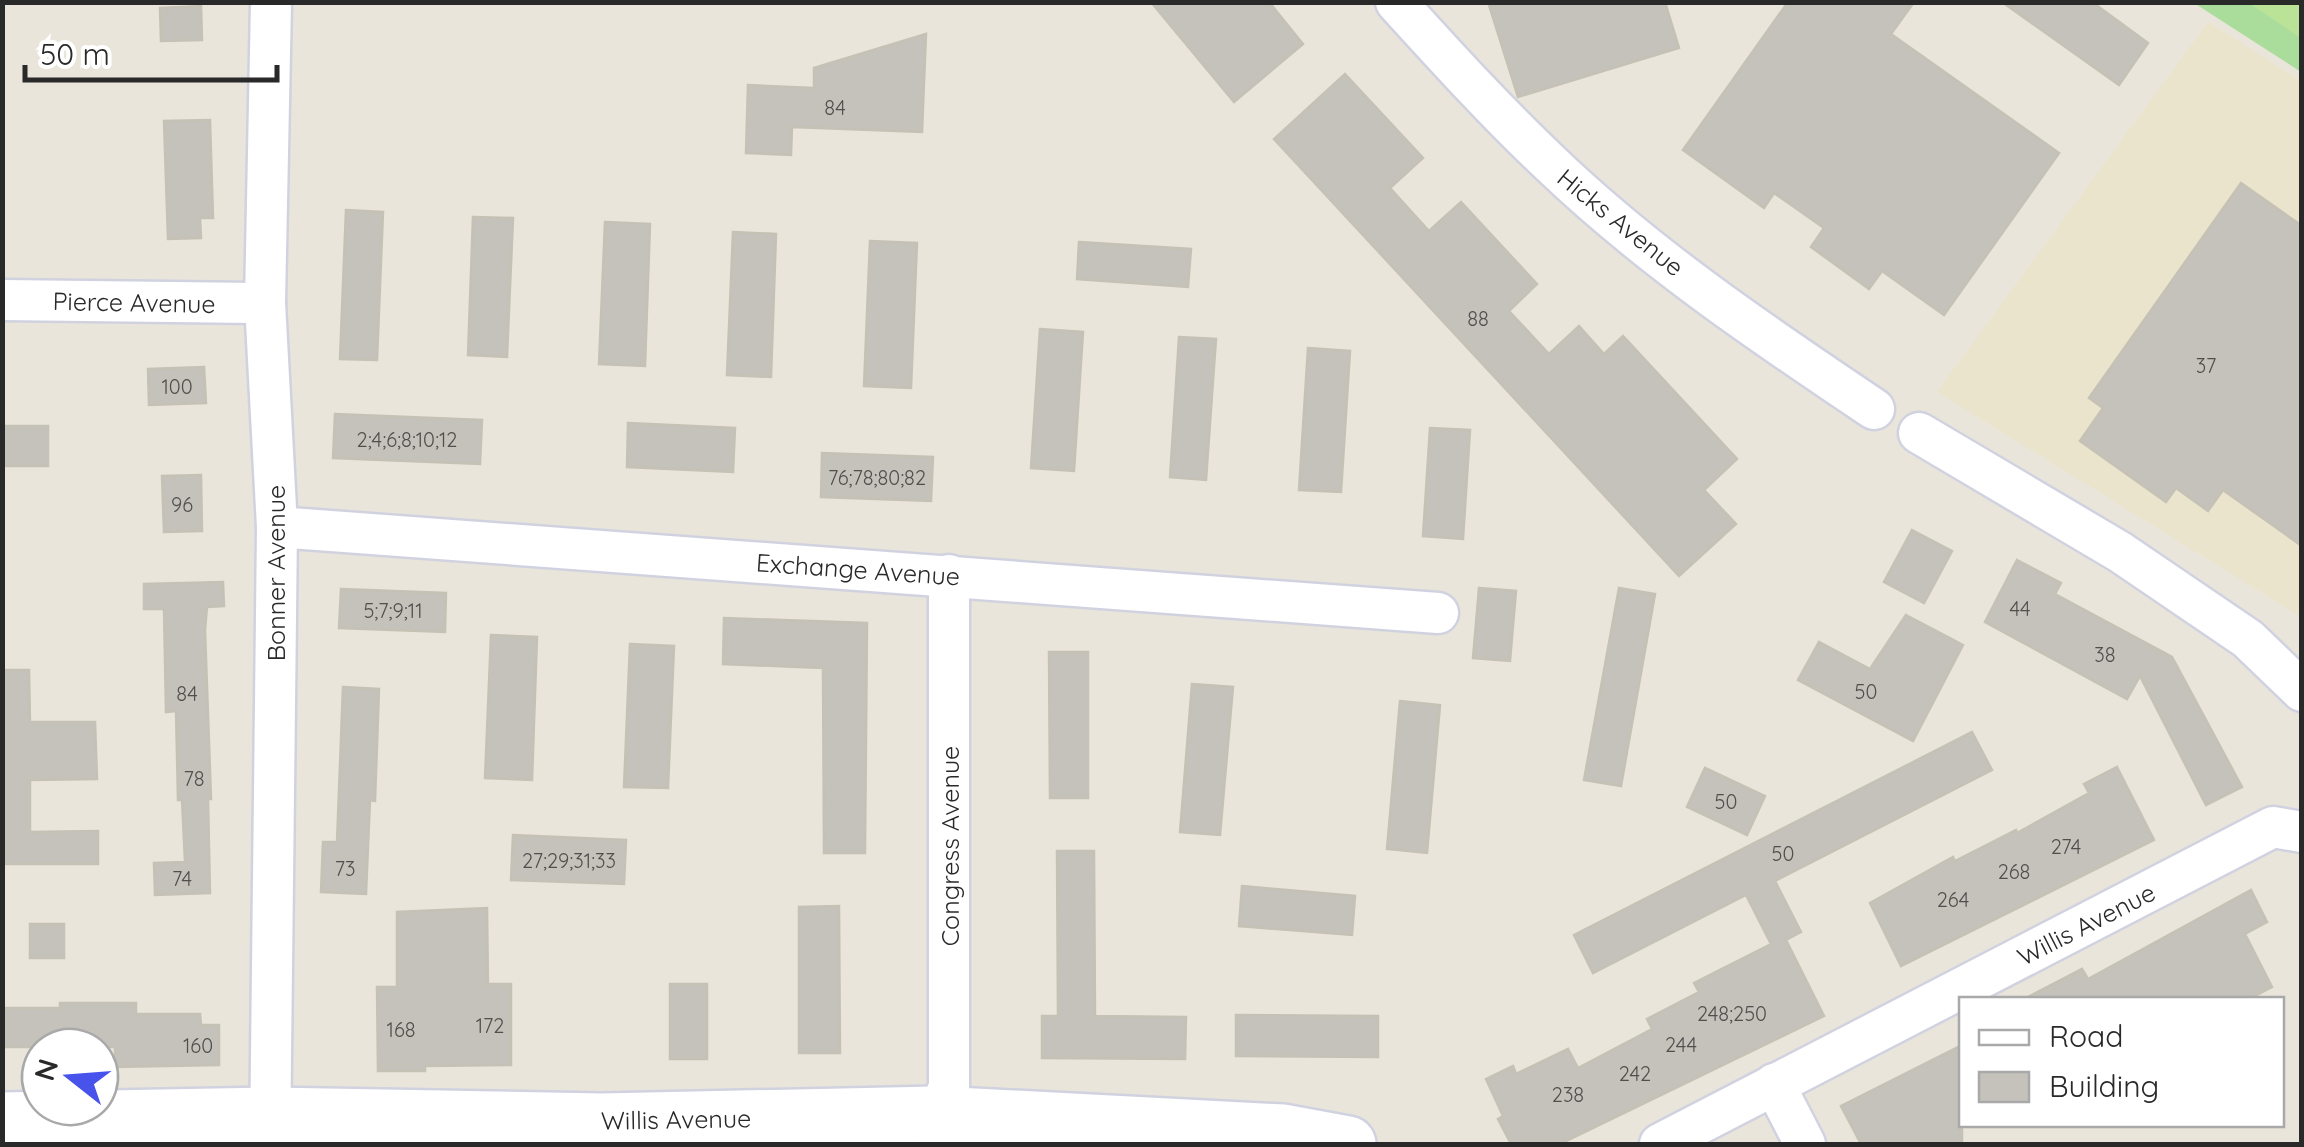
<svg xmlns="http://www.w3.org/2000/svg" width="2304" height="1147" viewBox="0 0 2304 1147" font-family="Quicksand,sans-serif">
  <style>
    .education { fill: #eae4cc }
    .green { fill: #aadd9c }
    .pitch { fill: #bbe398 }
    .building { fill: #c5c2bb; stroke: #c5c1b5; stroke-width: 2.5 }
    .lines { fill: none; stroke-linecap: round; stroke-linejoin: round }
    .street-casing { stroke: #d1d2e0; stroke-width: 45 }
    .secondary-casing { stroke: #d1d2e0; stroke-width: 60 }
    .street { stroke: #fff; stroke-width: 40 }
    .secondary { stroke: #fff; stroke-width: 55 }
    .labels { text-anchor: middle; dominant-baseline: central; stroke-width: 9; stroke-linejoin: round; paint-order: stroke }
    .number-label { font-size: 20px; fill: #504f4e }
    .street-label { font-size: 25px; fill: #292929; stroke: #fff }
  </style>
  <rect width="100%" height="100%" fill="#eae5db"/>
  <path class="education" d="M2208,22L2301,81V617L1937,392Z"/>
  <path class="green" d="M2194,3H2301V72Z"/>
  <path class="pitch" d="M2249,3H2301V38Z"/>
  <g class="building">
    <path d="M1151,2H1269L1303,44L1234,102Z"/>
    <path d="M1488,2H1665L1679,48L1518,97Z"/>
    <path d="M1788,2H1914L1891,34L2059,153L1944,315L1882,271L1869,289L1811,247L1824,228L1774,193L1764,208L1683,150Z"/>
    <path d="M2002,2H2092L2148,43L2119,85Z"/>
    <path d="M201,6L202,40L161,41L160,8Z"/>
    <path d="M926,34L922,132L792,127L791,155L746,153L748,85L814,88V68Z"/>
    <path d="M1345,74L1423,158L1390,188L1429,231L1461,202L1537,284L1509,311L1549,354L1579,326L1604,354L1623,336L1737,459L1704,490L1736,524L1679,576L1274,139Z"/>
    <path d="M210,120L213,218H200L201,238L168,239L164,121Z"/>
    <path d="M2241,183L2302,226V546L2223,490L2208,511L2176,488L2166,502L2080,441L2103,408L2089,398Z"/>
    <path d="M346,210L383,212L377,360L340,359Z"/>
    <path d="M473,217L513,218L507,357L468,355Z"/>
    <path d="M605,222L650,224L645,366L599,364Z"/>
    <path d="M733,232L776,234L771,377L727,375Z"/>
    <path d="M870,241L917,243L911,388L864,386Z"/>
    <path d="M1079,242L1191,249L1188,287L1077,279Z"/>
    <path d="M1040,329L1083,332L1074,471L1031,468Z"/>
    <path d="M1179,337L1216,339L1206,480L1170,477Z"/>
    <path d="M1308,348L1350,351L1341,492L1299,490Z"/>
    <path d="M204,367L206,403L149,405L148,369Z"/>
    <path d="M335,414L482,420L480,464L333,458Z"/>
    <path d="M628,423L735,428L733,472L627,467Z"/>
    <rect x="2" y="426" width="46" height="40"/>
    <path d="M1430,428L1470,430L1463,539L1423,536Z"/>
    <path d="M822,453L933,457L931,501L821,497Z"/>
    <path d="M201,475L202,531L164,532L162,476Z"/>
    <path d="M1912,530L1952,551L1924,603L1884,582Z"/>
    <path d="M2017,560L2061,583L2055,594L2172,657L2242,787L2206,805L2140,676L2127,699L1985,622Z"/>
    <path d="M223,582L224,606L207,607L205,630L211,799H208L210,893L155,895L154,863L185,862L182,800H178L176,711L166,712L164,609H144V584Z"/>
    <path d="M1479,588L1516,591L1510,661L1473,658Z"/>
    <path d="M1619,588L1655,594L1621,786L1584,780Z"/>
    <path d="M341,589L446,593L445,632L339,628Z"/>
    <path d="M1906,615L1963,645L1913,741L1798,680L1819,642L1870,669Z"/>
    <path d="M724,618L867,623L865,853H824L823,668L723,664Z"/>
    <path d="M491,635L537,637L532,780L485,778Z"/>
    <path d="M630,644L674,646L668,788L624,787Z"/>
    <path d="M1049,652H1088V798H1050Z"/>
    <path d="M2,670H29L30,722H95L97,779L30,780V832L98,831V864H2Z"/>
    <path d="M1192,684L1233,687L1220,835L1180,832Z"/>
    <path d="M343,687L379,689L375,801L370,800L366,894L321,892L323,842H337Z"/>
    <path d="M1400,701L1440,705L1427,853L1387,849Z"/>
    <path d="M1972,732L1992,770L1775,881L1801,932L1786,940L1824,1016L1560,1144H1511L1498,1119L1503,1116L1486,1079L1513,1066L1516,1074L1568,1049L1578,1068L1652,1029L1647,1019L1699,992L1694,983L1771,944L1746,895L1593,973L1574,935Z"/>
    <path d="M2117,767L2154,840L1901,966L1870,903L1953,857L1955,861L2016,830L2017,833L2089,793L2084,784Z"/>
    <path d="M1705,768L1765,796L1747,835L1687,807Z"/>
    <path d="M513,835L626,840L624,884L511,880Z"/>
    <path d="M1057,851H1094L1095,1016L1186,1017L1185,1059L1042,1058V1016H1058Z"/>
    <path d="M1242,886L1355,896L1352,935L1239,926Z"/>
    <path d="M2251,890L2267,922L2245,934L2272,987L2247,1000H2022L2082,969L2088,979Z"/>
    <path d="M839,906L840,1053H799V907Z"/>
    <path d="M487,908L488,984H511V1065L425,1066V1071H378L377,987H397V912Z"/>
    <rect x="30" y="924" width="34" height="34"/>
    <rect x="670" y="984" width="37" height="75"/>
    <path d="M60,1003H136V1014H200L201,1025H219V1065L115,1067V1047H2V1008H60Z"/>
    <path d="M1236,1015L1378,1016V1057L1236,1056Z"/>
    <path d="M1962,1045V1144H1861L1841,1106Z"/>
  </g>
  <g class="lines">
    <defs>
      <g id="street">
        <path d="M1396,2C1446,57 1496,112 1550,163C1648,257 1762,334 1874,409"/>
        <path d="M2,300L265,303"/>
        <path d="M1919,433L2120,552L2248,639L2302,691"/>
        <path d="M277,527L1438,613"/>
        <path d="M1774,1084L1805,1144"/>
        <path d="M270,1144L277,527L265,303L271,2"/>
        <path d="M937,1144L936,1114L949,1088V575"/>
        <path d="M1660,1144L2273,827L2302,832"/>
      </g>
      <path id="secondary" d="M2,1120L270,1115L602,1121L936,1114L1283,1132L1348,1144"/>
    </defs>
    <use href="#street" class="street-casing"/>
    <use href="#secondary" class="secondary-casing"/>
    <use href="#street" class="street"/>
    <use href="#secondary" class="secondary"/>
  </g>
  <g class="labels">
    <g class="number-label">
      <text x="835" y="107">84</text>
      <text x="1478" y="318">88</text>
      <text x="2206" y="365">37</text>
      <text x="177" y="386">100</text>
      <text x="407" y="439">2;4;6;8;10;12</text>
      <text x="877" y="477">76;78;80;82</text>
      <text x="182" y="504">96</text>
      <text x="2020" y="608">44</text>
      <text x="393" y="610">5;7;9;11</text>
      <text x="2105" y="654">38</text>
      <text x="1866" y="691">50</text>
      <text x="187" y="693">84</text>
      <text x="194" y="778">78</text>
      <text x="1726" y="801">50</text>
      <text x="2066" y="846">274</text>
      <text x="1783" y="853">50</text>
      <text x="569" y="860">27;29;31;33</text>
      <text x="345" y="868">73</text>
      <text x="2014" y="871">268</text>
      <text x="182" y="878">74</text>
      <text x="1953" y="899">264</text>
      <text x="1732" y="1013">248;250</text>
      <text x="490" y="1025">172</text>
      <text x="401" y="1029">168</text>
      <text x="1681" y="1044">244</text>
      <text x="198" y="1045">160</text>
      <text x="1635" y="1073">242</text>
      <text x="1568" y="1094">238</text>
    </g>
    <g class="street-label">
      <text transform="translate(1621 222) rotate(39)">Hicks Avenue</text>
      <text transform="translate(134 302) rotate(1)">Pierce Avenue</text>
      <text transform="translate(858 569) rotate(4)">Exchange Avenue</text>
      <text transform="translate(275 573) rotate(-90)">Bonner Avenue</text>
      <text transform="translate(949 846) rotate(-90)">Congress Avenue</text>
      <text transform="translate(2086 924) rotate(-27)">Willis Avenue</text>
      <text transform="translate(676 1119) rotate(-1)">Willis Avenue</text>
    </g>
  </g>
  <rect width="2304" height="1147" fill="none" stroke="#292929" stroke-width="10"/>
  <rect x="1959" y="997" width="325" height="130" fill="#ffffff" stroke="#a9a9a9" stroke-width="2.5"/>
  <rect x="1979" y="1030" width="50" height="15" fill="#ffffff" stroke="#a9a9a9" stroke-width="2.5"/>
  <text x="2049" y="1047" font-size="30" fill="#292929">Road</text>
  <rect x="1979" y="1072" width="50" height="30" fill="#c5c2bb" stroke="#a9a9a9" stroke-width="2.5"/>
  <text x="2049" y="1097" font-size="30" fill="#292929">Building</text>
  <g transform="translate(70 1077) rotate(287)"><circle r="48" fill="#ffffff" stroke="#a9a9a9" stroke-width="2.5"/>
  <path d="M0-8L18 38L0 25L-18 38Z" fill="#4753eb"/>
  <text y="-15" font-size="28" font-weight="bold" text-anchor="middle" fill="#292929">N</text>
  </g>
  <path d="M25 65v15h252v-15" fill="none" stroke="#292929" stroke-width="5"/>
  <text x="40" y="65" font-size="30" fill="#292929" stroke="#ffffff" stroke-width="8" paint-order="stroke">50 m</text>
</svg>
